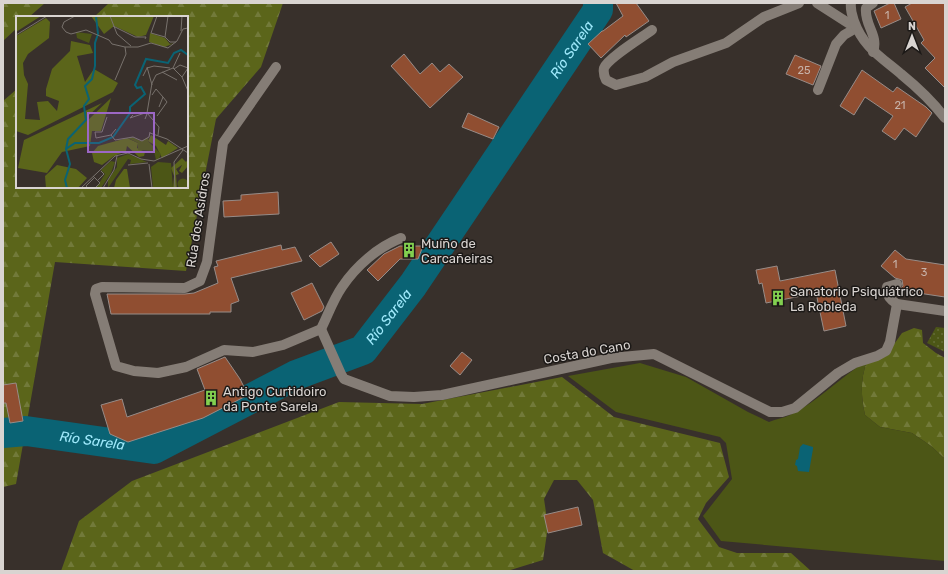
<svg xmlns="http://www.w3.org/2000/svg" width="948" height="574" viewBox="0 0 948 574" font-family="Rubik,sans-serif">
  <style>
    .forest { fill: url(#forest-firs) }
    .park { fill: url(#park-dots) }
    .garden { fill: #4c5616 }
    .water { fill: #0a6374 }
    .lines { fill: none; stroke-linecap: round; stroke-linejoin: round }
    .river { stroke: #0a6374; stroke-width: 30 }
    .building { fill: #904e31; stroke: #978c88 }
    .minor { stroke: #857d76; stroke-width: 10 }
    .labels { text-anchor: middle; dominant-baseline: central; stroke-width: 3; stroke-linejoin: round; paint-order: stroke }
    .number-label { font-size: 11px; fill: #c7b2a9 }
    .street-label { font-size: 13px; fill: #d9d4d1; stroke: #1c1917 }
    .poi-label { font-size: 13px; fill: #d9d4d1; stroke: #1c1917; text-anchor: start }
    .water-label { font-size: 14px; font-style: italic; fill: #9fe9fb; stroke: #1c1917 }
    .inset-river { fill: none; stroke: #0a6374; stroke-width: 2 }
    .inset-road { fill: none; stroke: #78726d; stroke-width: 1 }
    .view { fill: #9c67c5; fill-opacity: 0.15; stroke: #9c67c5; stroke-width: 2 }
    .inset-edge { fill: none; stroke: #d9d4d1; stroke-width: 2 }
  </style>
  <defs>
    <pattern id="forest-firs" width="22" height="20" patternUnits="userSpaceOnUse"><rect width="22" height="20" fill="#5b651a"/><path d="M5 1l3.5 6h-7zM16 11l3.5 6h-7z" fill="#727a3a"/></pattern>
    <pattern id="park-dots" width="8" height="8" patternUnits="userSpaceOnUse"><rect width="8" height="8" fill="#4c5616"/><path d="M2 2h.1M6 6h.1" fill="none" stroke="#656d37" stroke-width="1.8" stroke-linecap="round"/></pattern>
  </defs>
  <rect width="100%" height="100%" fill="#38302b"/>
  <g class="forest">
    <path d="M3,3H45L29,17H17V28L3,41Z"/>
    <path d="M109,3H283L261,67L216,119L186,271L55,262L16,484L3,487V101L17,89V187H187V17H94Z"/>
    <path d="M914,328L922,330L923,343L936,353L945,358V459L931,446L912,433L880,427L865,415C861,396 860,380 867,361L892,347L902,333Z"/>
    <path d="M562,377L614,417L720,443L729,477L706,503L698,519L719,547L737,553H791L811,571H635L603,553L593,500L577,480H554L544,499L548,526L543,560L507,571H61L79,521L132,481L339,402L422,404Z"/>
  </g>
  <path class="park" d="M936,327L945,328V352L927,343Z"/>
  <path class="garden" d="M867,361C860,380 861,396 865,415L880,427L912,433L931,446L945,459V561L721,541L703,516L732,479L726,443L720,437L616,412L568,376L640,363L686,377L748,412L769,422C776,419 784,418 790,415C819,401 840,377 867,361Z"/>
  <path class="water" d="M803,444L813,447V449L809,472L798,471L797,466L795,465L796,460L798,459L800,447Z"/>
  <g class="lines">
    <path class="river" id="s1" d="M3,433L26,431L154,449L296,375L363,350L413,285L598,10V3"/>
  </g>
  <g class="building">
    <path d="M616,3H636L649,21L626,37L625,35L601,58L588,44L602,31H603L623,16Z"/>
    <path d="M890,3H894L901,19L881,28L874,11Z"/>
    <path d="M912,3H945V88L925,68L935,58L921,43L924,40L905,7Z"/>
    <path d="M404,54L420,74L432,63L440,72L449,64L463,77L430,108L391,66Z"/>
    <path d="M795,55L821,66L813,85L786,74Z"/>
    <path d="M862,70L893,92L897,87L926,107L932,113L916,137L904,128L895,140L882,131L893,116L865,97L854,115L840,106Z"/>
    <path d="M468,113L499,127L493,139L462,127Z"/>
    <path d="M278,192L279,214L224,217L223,201L241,200V195Z"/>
    <path d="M331,242L339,254L320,267L309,256Z"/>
    <path d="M281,245L282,250L295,247L302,261L231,278L239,301L231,304V312H210V314H111L107,294H185L194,293L218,283L214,267L218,266L216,261Z"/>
    <path d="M400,246H423L418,259H400L378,281L367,270L384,254Z"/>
    <path d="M895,250L906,259L945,265V297L898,290L903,286L902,280L895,278L881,266Z"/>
    <path d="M777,266L780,281L835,270L846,326L824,331L816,293L766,303L762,283L759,284L756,270Z"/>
    <path d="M312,283L324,307L322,311L304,320L291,293Z"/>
    <path d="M462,352L472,360L460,375L450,366Z"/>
    <path d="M225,357L240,379L248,395L203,418L128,442L110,434L101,405L122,399L127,417L205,390L197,369Z"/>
    <path d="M16,383L23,421L10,423L6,403H3V385Z"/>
    <path d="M578,507L582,525L548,533L544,515Z"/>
  </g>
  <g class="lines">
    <g class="minor">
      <path d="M817,3L856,28L844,35L836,44L818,90"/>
      <path d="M851,3C850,10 852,15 854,21C863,47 881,57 901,74C917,87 932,101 945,118"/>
      <path d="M873,3L866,8C864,25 879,35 873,52"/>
      <path d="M652,30C641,38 608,58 604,68C603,73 604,76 606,80L616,85L645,77L673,62L726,43L764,17L799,3"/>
      <path d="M276,67L223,143L207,262L200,281L185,288L102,287L96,289L95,294L116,366L134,371L158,373L186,367L224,350L253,352L283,345L321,329C328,315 333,300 342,287C356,266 378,247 401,238"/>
      <path d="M897,284L887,287C886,295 890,300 897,304L945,311"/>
      <path d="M321,329L341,374L344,379L390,396L414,397L442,395L611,358L654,354L770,412H782L795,408L838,373L855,363L877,356L886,351L890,342L897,304"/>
    </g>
  </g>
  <defs>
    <symbol id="building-bare" viewBox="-9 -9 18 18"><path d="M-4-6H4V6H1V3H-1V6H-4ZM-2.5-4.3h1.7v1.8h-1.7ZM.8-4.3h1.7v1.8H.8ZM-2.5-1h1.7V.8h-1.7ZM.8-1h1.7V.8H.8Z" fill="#82d050" stroke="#1c1917" stroke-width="2.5" paint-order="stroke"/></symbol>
  </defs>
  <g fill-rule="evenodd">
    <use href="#building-bare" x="398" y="239" width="22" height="22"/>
    <use href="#building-bare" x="767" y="287" width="22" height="22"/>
    <use href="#building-bare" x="200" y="387" width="22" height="22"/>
  </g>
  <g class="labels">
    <g class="number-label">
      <text x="887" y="15">1</text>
      <text x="804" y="70">25</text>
      <text x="900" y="105">21</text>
      <text x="895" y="264">1</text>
      <text x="924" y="272">3</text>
    </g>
    <g class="street-label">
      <text transform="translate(198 220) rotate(-81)">Rúa dos Asidros</text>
      <text transform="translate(587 352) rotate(-10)">Costa do Cano</text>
    </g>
    <g class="poi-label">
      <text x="421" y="243">Muíño de<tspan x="421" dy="15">Carcañeiras</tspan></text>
      <text x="790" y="291">Sanatorio Psiquiátrico<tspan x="790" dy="15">La Robleda</tspan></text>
      <text x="223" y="391">Antigo Curtidoiro<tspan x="223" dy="15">da Ponte Sarela</tspan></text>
    </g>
    <g class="water-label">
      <text stroke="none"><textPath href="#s1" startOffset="750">Río Sarela</textPath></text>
      <text stroke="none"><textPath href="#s1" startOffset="426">Río Sarela</textPath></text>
      <text stroke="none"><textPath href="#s1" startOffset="90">Río Sarela</textPath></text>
    </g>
  </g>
  <g transform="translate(16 16)">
    <rect width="172" height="172" fill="#38302b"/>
    <path d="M112,138L131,146L114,148L115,144L112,143L92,172V164L101,151V142ZM95,145L99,146L95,157L85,172H80L89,158L85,154Z" fill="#4c5616"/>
    <path d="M0,0H25L0,16ZM75,0H138L130,19L122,21L98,10L88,18ZM30,2L34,6L33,22L12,38L7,47L8,59L12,68L9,103L24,104L21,86L32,85L41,95L43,85L30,80V73L36,53L54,35L55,25L74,29L77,37L61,40L69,66L78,53L102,67L97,76L12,119L0,115V20ZM134,17L149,22L154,28L158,27L149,31L133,26ZM95,82L85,115H76L74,130L46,136L31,157L2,152L8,124L86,87L71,101V105ZM135,119L150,129L152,125L162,132L146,142L140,130L132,125ZM111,122L122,127L121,132L129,136L128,140L123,141L111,130L110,135L98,140L86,149L78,146L76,137L82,130ZM166,142L170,146L172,143V150L166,157L163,155L166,149L160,153L163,158L160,159L161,172H154L157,171L158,160L155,152ZM41,149L60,153L71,162L62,172H30L29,160ZM108,153H111L114,172H98L100,164Z" fill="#5b651a"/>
    <path d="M60,16L76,18L73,27L61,22ZM116,121L125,125L132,121V125L145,138L143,143L140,144L138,135L122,134V127L112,122ZM142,146L155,147L157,172H137L135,151ZM161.5 168a5.5 5.5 0 1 1 11 0a5.5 5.5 0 1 1-11 0Z" fill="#4c5616"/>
    <path class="inset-river" d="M50,133L52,123L70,104L68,90L73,83L69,70L76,63L79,50V27L82,18L80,0M51,172L49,164L54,148L50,133L59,127H83L97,121L114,97V91L129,78L125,71L121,72L119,69L130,43L152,47L158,37L165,34L172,39"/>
    <path class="inset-road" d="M59,0L48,6L46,11L50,16L55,18L70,14L93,24L96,28L109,31H122L135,27L152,32L161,25L167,13L172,12M94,0L101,18L115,30M141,0L135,17L149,21M152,0L149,21L154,26H160M97,10L119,21H130L129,23M165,15L166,0M0,19L31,0M131,51L136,69M157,52L166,61L172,75M157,52L164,37M158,53L164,49L172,52L166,61M146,56L161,64M127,60L131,52L138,50L154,52M99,64L110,38L109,31M136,79L140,73L147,81L143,91M117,99L114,102L129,97L131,98L129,103M141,100L151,86L147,81M91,101L86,116H79L80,122L95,119L100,113M134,117L151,123L172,137M95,119L99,124L117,121L126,125L133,121L134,116M142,119L143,111L131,97L136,67L140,59L157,52M133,148L136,172M112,149L132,147M77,160L84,167L79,172M81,165L88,158L85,155M65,172L99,140L112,137L125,143L138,145L172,130M72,172L70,170L78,162M87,172L98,154L101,140M159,172L158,146L167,134"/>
    <path class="view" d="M72,97H138V136H72Z"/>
    <rect width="172" height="172" class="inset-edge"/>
  </g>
  <rect width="948" height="574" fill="none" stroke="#d9d4d1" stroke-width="8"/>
  <g transform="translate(912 36)" stroke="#1c1917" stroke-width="3" paint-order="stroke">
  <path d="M0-3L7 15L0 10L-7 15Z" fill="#d9d4d1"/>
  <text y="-6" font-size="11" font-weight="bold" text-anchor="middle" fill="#d9d4d1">N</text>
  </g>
</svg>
